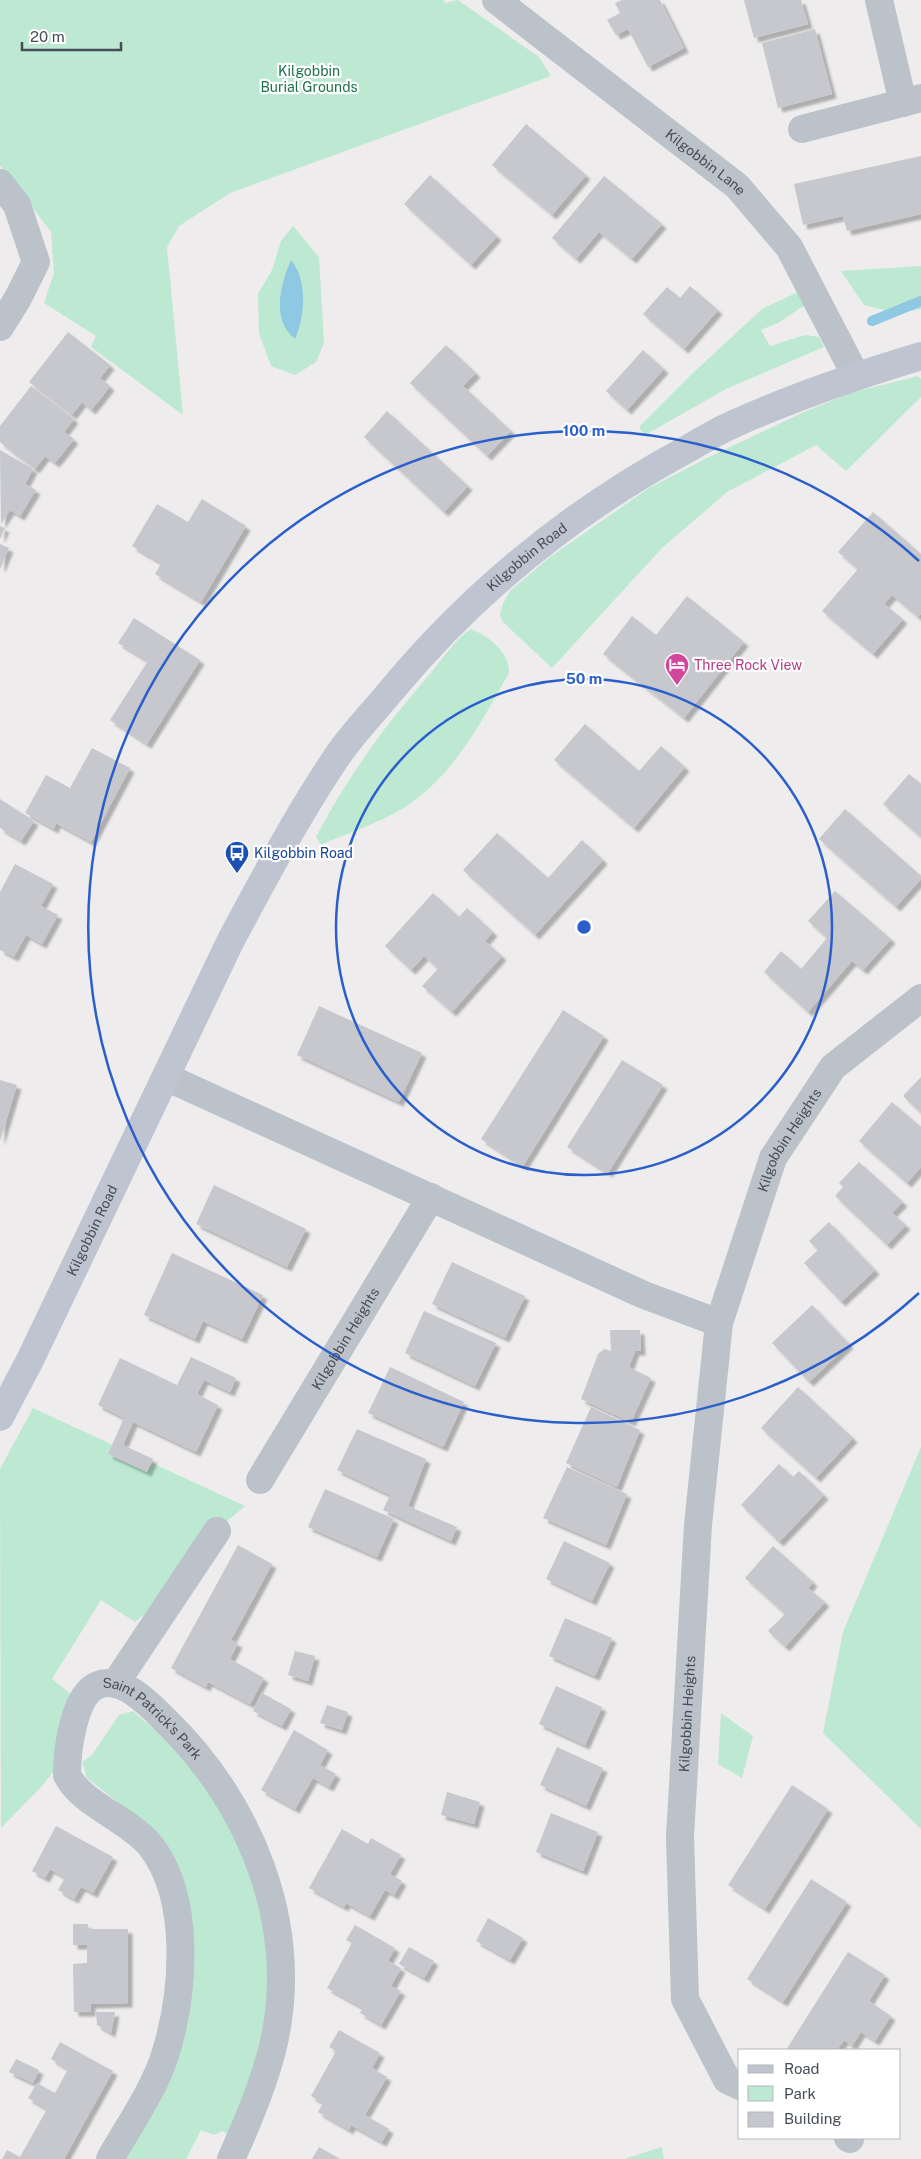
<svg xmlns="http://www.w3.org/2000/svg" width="921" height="2159" viewBox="0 0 921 2159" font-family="'Public Sans',sans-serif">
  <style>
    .green { fill: #bde9d3 }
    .water { fill: #8ec8e2 }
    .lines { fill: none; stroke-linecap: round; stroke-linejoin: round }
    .stream { stroke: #8ec8e2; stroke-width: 10 }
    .building { fill: #c7c7ce; filter: url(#shadow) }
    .street { stroke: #bbc2ca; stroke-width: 28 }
    .secondary { stroke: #bec5d1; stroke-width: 28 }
    .ring { fill: none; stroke: #2a5fcb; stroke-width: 2.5 }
    .labels { text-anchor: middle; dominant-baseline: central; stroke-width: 4.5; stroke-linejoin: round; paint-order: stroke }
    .park-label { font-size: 14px; fill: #1f7050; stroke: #fff }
    .street-label { font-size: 14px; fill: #464d57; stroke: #fff }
    .hotel-label { font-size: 14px; fill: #b23c85; stroke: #fff; text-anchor: start }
    .transit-label { font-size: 14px; fill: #164399; stroke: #fff; text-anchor: start }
    .centre { fill: #2a5fcb; stroke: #fff; stroke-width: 2.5 }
    .ring-label { font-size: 15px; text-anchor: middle; font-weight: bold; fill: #2a5fcb; stroke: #fff; stroke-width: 4.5; stroke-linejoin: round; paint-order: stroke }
  </style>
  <defs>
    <filter id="shadow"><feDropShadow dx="4.5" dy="4.5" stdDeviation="1" flood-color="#0004"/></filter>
  </defs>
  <rect width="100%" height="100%" fill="#eeecec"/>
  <g class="green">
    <path d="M0,0H443L446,3L458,0L539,57L551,76L230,193L179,226L167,247L183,415L91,347L96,336L44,303L54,273L51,232L0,165Z"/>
    <path d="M293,226L319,257L324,343L316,362L295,375L271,366L259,333L258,294L272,270L281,241Z"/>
    <path d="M921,266V309L896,313L864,305L841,271Z"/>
    <path d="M808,287L811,301L778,323L761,330L770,346L805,335L819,337L824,347L726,389L645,435L639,427L693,373L762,309Z"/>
    <path d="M918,376L921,379V397L846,471L816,445L727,492L662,548L552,668L503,622L500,615L503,604L510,591L550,557L649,488L707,458L802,413L850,393Z"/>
    <path d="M471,629C489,636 510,653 509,673C480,724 453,777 402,809C377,824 347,833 321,845L316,837C350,773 383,728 430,674C442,659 455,640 471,629Z"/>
    <path d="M33,1408L245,1506L201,1543L169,1594L135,1622L101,1600L52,1679L70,1693L57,1767L42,1786L1,1828L0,1469Z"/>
    <path d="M921,1447V1829L823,1733L843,1632Z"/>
    <path d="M133,1711C146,1723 161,1733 173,1746C250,1826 288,1947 259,2055C252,2080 240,2105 230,2129L227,2134L222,2131L214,2135L201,2130L186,2159H125L192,1960L138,1818L87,1778L82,1762L92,1755L119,1715Z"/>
    <path d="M721,1713L753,1736L742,1778L718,1764Z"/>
    <path d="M662,2147L664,2159H624Z"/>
  </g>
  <path class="water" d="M291,260C308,281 305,316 295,339C271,320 280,285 291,260Z"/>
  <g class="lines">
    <path class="stream" d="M872,321L921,301"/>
  </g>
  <g class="building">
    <path d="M622,0H660L684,48L648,67L628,29L616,35L607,20L620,13L615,3Z"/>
    <path d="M744,0H801L808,24L754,38Z"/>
    <path d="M815,29L832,94L778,108L762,43Z"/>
    <path d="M526,124L586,175L552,215L492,165Z"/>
    <path d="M921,156V214L847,231L843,216L803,225L794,184Z"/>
    <path d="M430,175L497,236L471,265L404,204Z"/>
    <path d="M604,176L662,224L632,259L599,232L576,259L552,238Z"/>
    <path d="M690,286L718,310L684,349L643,314L667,287L680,298Z"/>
    <path d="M68,332L110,365L100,378L110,386L101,398L91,410L82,402L72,415L29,382Z"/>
    <path d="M446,345L476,373L463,386L511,431L487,456L410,383Z"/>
    <path d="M643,350L664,369L627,410L606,391Z"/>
    <path d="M31,386L74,419L64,432L74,439L64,452L55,463L45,456L35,469L0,442V426Z"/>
    <path d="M387,411L468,486L444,512L364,437Z"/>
    <path d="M0,450L33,469L25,484L36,490L20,516L10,510L1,524Z"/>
    <path d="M202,499L246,526L201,602L155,574L161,563L132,546L157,504L188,522Z"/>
    <path d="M873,512L921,554V614L918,617L892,595L884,604L903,619L873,654L822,611L858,569L838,552Z"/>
    <path d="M0,526L5,528L0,539Z"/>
    <path d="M0,544L9,548L0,569Z"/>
    <path d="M687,596L744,642L684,718L603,654L632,616L656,635Z"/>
    <path d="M134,618L200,660L147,744L110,720L148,661L118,643Z"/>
    <path d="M585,724L639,771L661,746L685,767L634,828L554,760Z"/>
    <path d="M92,748L130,768L91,842L56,823L54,829L25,813L46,775L70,788Z"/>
    <path d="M909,774L921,784V837L883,804Z"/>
    <path d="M0,799L34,821L21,841L0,828Z"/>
    <path d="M845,809L921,876V879L896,907L819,839Z"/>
    <path d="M497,833L548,878L582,840L603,860L535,935L463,870Z"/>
    <path d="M15,864L53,884L41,906L58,915L42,944L26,935L14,957L0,950V892Z"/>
    <path d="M835,891L891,939L863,970L852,961L808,1012L764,972L781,951L801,969L827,938L808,921Z"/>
    <path d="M433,893L459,917L467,908L493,932L485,941L502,956L452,1012L422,986L438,969L424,956L411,970L385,946Z"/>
    <path d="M319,1006L422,1053L399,1102L297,1055Z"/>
    <path d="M563,1010L604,1036L523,1166L481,1139Z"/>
    <path d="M622,1060L663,1085L608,1173L567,1147Z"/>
    <path d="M921,1077V1113L903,1096Z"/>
    <path d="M0,1080L17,1085L0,1141Z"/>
    <path d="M892,1102L921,1127V1167L907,1183L859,1141Z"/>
    <path d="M859,1162L903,1202L892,1213L906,1225L887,1245L835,1196L843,1187L839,1183Z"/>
    <path d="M214,1185L306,1229L287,1267L196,1224Z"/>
    <path d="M829,1222L875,1270L841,1302L804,1263L818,1250L809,1241Z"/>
    <path d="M172,1253L263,1295L242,1339L203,1321L195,1339L144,1315Z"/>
    <path d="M452,1262L525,1296L505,1338L432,1304Z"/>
    <path d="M812,1305L849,1344L809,1382L772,1343Z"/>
    <path d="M424,1311L496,1343L475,1386L405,1353Z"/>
    <path d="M610,1330H640L641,1351H635L629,1367L651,1378L631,1422L581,1399L598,1354L604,1349L611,1351Z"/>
    <path d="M191,1357L236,1378L230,1392L204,1380L197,1394L218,1405L196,1452L133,1422L123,1445L153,1459L147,1472L108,1454L124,1418L98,1405L120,1358L177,1385Z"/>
    <path d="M390,1367L464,1402L443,1447L368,1413Z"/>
    <path d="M798,1387L853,1438L816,1478L761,1428Z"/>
    <path d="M591,1407L640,1430L617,1487L566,1463Z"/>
    <path d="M357,1429L426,1459L408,1506L457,1527L451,1541L383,1510L390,1495L337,1470Z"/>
    <path d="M779,1464L793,1477L799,1471L824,1495L779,1542L741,1505Z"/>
    <path d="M567,1467L627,1494L606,1545L543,1518Z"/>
    <path d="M325,1489L394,1519L377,1557L308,1527Z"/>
    <path d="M564,1541L610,1563L592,1601L546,1579Z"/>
    <path d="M238,1545L272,1564L231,1640L238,1643L230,1659L264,1678L250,1704L208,1682L206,1687L171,1668Z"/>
    <path d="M773,1546L813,1582L808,1588L825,1602L785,1647L768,1631L785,1614L745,1578Z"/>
    <path d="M565,1618L612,1638L595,1676L549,1656Z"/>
    <path d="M295,1651L315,1656L308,1681L288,1675Z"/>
    <path d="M556,1686L602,1707L585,1745L539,1724Z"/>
    <path d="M262,1693L291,1709L282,1726L253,1711Z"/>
    <path d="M327,1705L348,1712L342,1730L320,1723Z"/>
    <path d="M294,1730L328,1750L320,1765L336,1774L329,1787L313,1778L295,1809L261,1790Z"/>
    <path d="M557,1747L603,1768L586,1806L540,1785Z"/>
    <path d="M792,1785L828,1809L765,1909L728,1885Z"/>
    <path d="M447,1792L480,1802L474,1824L441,1815Z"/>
    <path d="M551,1813L598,1832L583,1871L536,1852Z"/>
    <path d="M56,1826L113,1857L93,1893L81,1887L74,1899L58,1890L65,1878L50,1869L45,1878L32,1871Z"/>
    <path d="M342,1829L368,1844L371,1838L401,1855L390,1874L402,1881L394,1895L385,1890L370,1916L346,1903L344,1907L309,1888Z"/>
    <path d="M811,1879L847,1902L783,2002L747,1979Z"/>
    <path d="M488,1918L523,1938L510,1960L476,1941Z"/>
    <path d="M73,1924H88V1929H128V2003L91,2004V2012H74L73,1964L87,1963V1945H73Z"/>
    <path d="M355,1925L395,1948L388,1961L401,1968L391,1986L401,1991L381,2025L360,2013L363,2008L327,1988L352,1943L346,1940Z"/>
    <path d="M409,1947L434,1961L424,1978L399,1964Z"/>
    <path d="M848,1952L885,1975L869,2001L891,2016L875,2041L861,2032L852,2046L844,2040L837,2050H786Z"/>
    <path d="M96,2012H115L111,2033L97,2025Z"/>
    <path d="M339,2030L380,2053L372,2068L387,2077L365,2115L389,2129L382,2142L351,2125L349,2130L318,2112L323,2103L311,2096L336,2051L329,2047Z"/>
    <path d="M60,2042L113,2071L64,2159H2L7,2150L20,2157L47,2109L28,2098L37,2083L55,2093L68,2069L51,2059Z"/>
    <path d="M16,2059L39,2070L33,2083L9,2072Z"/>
    <path d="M319,2147L340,2159H312Z"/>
  </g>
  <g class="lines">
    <g class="street">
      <path id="s1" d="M496,0L737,186L789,247L856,376"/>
      <path d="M879,0L903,103"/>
      <path d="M802,129L921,98"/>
      <path d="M0,183L17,205L36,262L18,298L0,327"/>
      <path d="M166,1077L644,1295L719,1323"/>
      <path id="s2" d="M260,1480L431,1197"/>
      <path d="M115,1684L217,1531"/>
      <path id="s3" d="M740,2086L727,2080L685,1999L680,1837L698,1525L719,1323L773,1158L833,1067L921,998"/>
      <path d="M848,2138L850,2139"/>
      <path id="s4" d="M110,2159C128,2127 154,2090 165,2055C184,1994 192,1898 150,1845C127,1818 81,1804 67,1775C67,1752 73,1695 98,1685C122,1675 150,1705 165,1720C250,1803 300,1923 274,2042C265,2082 248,2122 231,2159"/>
    </g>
    <path class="secondary" id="s5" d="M0,1417L30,1360L231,940C263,880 296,818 334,761C350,736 372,714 390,692C473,592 568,514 682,452C700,442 717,431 736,423C796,396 858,375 921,356"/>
  </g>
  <g class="ring">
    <circle cx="584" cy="927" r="248"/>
    <path d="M919 1293A496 496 0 1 1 919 561"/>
  </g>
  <defs>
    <symbol id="hotel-pin" viewBox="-11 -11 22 30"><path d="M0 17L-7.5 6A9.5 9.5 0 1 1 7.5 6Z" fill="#d1479c" stroke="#fff"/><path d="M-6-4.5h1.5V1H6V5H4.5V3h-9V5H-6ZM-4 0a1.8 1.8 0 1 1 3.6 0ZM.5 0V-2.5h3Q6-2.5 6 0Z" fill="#fff"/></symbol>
    <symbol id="bus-pin" viewBox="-11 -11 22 30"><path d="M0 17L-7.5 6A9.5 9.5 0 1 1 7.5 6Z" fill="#1a4fb4" stroke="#fff"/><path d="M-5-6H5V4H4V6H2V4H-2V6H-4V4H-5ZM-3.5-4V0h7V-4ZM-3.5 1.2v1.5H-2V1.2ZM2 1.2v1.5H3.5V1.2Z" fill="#fff"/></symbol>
  </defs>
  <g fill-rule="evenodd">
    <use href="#hotel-pin" x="663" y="651" width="28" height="38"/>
    <use href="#bus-pin" x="223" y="839" width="28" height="38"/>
  </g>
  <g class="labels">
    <g class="park-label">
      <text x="309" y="71">Kilgobbin<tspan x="309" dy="16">Burial Grounds</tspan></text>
    </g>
    <g class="street-label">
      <text stroke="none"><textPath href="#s1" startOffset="265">Kilgobbin Lane</textPath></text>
      <text stroke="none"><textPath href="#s5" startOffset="1018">Kilgobbin Road</textPath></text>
      <text stroke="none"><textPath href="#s3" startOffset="980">Kilgobbin Heights</textPath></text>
      <text stroke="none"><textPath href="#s5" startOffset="208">Kilgobbin Road</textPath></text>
      <text stroke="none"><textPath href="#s2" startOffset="165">Kilgobbin Heights</textPath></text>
      <text stroke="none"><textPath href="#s3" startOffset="391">Kilgobbin Heights</textPath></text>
      <text stroke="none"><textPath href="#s4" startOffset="612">Saint Patrick's Park</textPath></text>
    </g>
    <g class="hotel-label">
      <text x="694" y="665">Three Rock View</text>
    </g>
    <g class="transit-label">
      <text x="254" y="853">Kilgobbin Road</text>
    </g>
  </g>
  <circle cx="584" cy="927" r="8" class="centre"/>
  <g class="ring-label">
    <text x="584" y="436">100 m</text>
    <text x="584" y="684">50 m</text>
  </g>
  <rect x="738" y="2049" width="162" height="90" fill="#ffffff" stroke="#b5b8bc"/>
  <rect x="748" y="2065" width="25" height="8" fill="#bec5d1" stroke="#b5b8bc"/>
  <text x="784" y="2074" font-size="15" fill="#464d57">Road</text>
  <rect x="748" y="2086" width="25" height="15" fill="#bde9d3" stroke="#b5b8bc"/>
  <text x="784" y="2099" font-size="15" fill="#464d57">Park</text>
  <rect x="748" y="2112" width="25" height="15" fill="#c7c7ce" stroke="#b5b8bc"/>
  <text x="784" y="2124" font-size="15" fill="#464d57">Building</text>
  <path d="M22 42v8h99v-8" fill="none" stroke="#464d57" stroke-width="2.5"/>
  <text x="30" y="42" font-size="15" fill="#464d57" stroke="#ffffff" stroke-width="4" paint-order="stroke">20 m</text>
</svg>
